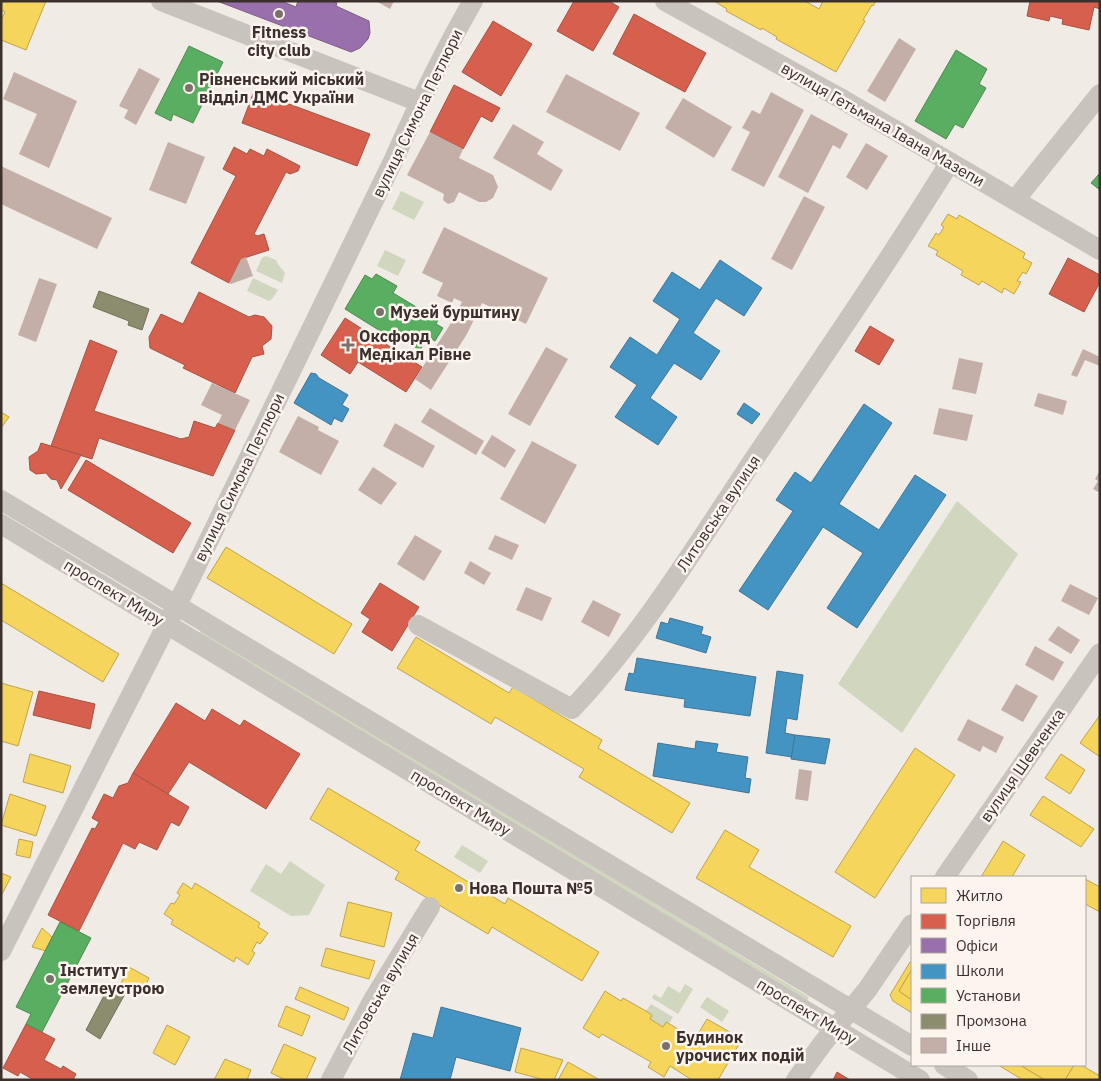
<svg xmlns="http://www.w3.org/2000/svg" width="1101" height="1081" viewBox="0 0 1101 1081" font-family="'IBM Plex Sans',sans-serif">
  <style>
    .green { fill: #d1d6bf }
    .homes { fill: #f6d55c; stroke: #bea44d }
    .shops { fill: #d6604d; stroke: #a85243 }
    .offices { fill: #9970ab; stroke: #7d5d85 }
    .schools { fill: #4393c3; stroke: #417595 }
    .public { fill: #5aae61; stroke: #518851 }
    .industry { fill: #8c8c6e; stroke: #74705a }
    .building { fill: #c3afa7 }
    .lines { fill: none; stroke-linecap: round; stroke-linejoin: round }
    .minor { stroke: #c9c3be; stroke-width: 20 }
    .poi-dot { fill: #7a716c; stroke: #fbf5ee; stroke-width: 2 }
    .labels { text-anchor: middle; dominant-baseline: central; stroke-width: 5; stroke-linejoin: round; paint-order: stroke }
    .poi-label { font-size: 16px; font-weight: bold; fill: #3b302b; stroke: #fbf5ee; text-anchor: start }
    .street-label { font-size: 16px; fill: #3b302b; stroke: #fbf5ee }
  </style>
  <rect width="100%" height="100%" fill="#f0ebe5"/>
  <g class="green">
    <path d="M401,191L424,202L414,220L392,209Z"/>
    <path d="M385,250L406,260L398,276L377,266Z"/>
    <path d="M266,256L276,260C278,266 282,268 285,273L282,283L256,271L262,258Z"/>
    <path d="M253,278L278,290L272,299L269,301L247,291Z"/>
    <path d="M957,501L1018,554L902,733L838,684Z"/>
    <path d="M202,629L809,997L807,1001L199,633Z"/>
    <path d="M462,845L488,861L480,873L454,857Z"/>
    <path d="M290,861L325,885L309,915L291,916L250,891L266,864L281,874Z"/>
    <path d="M685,984L693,989L678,1014L652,998L654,994L661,998L668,986L680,993Z"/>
    <path d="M707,997L729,1011L722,1022L700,1007Z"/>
    <path d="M651,1004L673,1017L669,1024L666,1022L663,1027L650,1019L652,1015L646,1011Z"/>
  </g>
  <g class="homes">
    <path d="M1,1H46L26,50L1,40V20L5,12L1,10Z"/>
    <path d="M714,1H805L819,9L823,1H876L873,6L872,5L863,20L865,21L836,72L776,39L777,37L762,28L761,30L726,11L727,9Z"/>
    <path d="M948,214L957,219L959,215L1025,253L1023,258L1032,263L1026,274L1023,272L1017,281L1021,282L1014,294L1004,288L1002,293L982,281L979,285L961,275L963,271L936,255L938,251L928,246L936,233L939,235L944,227L941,225Z"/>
    <path d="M1,412L9,417L1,428Z"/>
    <path d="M226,547L352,624L334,654L207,578Z"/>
    <path d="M1,583L119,654L103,682L1,620Z"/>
    <path d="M416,637L509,693L513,687L602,740L598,748L690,803L672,833L579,777L584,769L495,717L491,724L397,668Z"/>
    <path d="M1,683L33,692L18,746L1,741Z"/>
    <path d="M1100,715V757L1080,743Z"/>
    <path d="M915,748L955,775L875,898L835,872Z"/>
    <path d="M30,754L71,766L63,793L23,782Z"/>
    <path d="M1061,754L1085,770L1070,794L1045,778Z"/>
    <path d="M328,788L420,842L415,850L505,904L508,898L599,952L582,981L492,927L488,934L395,879L399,872L310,819Z"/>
    <path d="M10,794L46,806L36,836L1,825Z"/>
    <path d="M1043,796L1094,829L1081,847L1030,815Z"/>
    <path d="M725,830L759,850L749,867L851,926L833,957L696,878Z"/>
    <path d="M19,839L33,842L30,858L16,855Z"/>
    <path d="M1003,841L1025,855L1012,877H981Z"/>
    <path d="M1,873L11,877L1,896Z"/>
    <path d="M1085,879L1100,887V912L1085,904Z"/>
    <path d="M183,883L192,889L195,883L260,923L258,927L268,933L260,944L257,942L252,951L255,953L248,965L236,957L234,962L171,924L173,920L164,914L171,903L174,904L180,895L177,893Z"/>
    <path d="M348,902L392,913L384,947L340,936Z"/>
    <path d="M42,928L52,937L46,951L32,947Z"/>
    <path d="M326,948L375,961L369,979L321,966Z"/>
    <path d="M910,962L912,963V969L899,991L912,1000V1013L893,1001L890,995Z"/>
    <path d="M129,967L149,978L142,993L121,983Z"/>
    <path d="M912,969V1000L899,991Z"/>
    <path d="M300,987L349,1008L344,1020L295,999Z"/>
    <path d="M605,991L621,1001L623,998L646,1011L652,1015L650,1019L663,1027L666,1022L695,1039L707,1019L742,1039L718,1080H692L670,1066L664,1077L648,1067L651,1062L602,1034L599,1038L583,1028Z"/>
    <path d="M286,1006L310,1016L302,1036L278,1026Z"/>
    <path d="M167,1025L190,1037L175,1065L153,1053Z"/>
    <path d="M284,1044L316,1058L306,1080H286L271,1073Z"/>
    <path d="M521,1048L563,1060L554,1080H545L515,1072Z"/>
    <path d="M225,1059L251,1070L247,1080H214Z"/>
    <path d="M568,1062L598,1079V1080H558Z"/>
    <path d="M998,1065H1020L1045,1080H1023Z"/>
    <path d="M1020,1065H1074L1065,1080H1045Z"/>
    <path d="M1074,1065H1081L1100,1076V1080H1065Z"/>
  </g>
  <g class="shops">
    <path d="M574,1H609L619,7L593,51L557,31Z"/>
    <path d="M1030,1H1100V9L1094,7L1089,30L1062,24L1063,19L1050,16L1049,21L1027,16Z"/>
    <path d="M634,14L706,53L685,92L613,54Z"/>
    <path d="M493,21L532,44L501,96L462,72Z"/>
    <path d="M454,85L500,108L492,122L481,116L463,149L430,132Z"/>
    <path d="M254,91L370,134L357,166L242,123Z"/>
    <path d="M234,147L247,154L250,149L264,156L267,149L300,166L298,171L290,174L286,172L254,234L257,236L264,234L269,250L241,259L229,283L191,263L236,176L223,169Z"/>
    <path d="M1068,258L1100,275V282L1084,312L1049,294Z"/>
    <path d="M199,292L249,317L255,315L264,317L272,326L271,339L262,346L264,354L252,357L235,393L183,368L185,365L150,348L149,337L161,314L183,324Z"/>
    <path d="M345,318L422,367L406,392L358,362L350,374L321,355Z"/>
    <path d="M870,326L894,340L879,365L855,351Z"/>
    <path d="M90,340L117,351L94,411L181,439L189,437L194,421L215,428L218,423L235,430L213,476L99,438L92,459L51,446Z"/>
    <path d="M41,443L81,455L61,489L57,480L51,479L46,473L36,474L30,470L29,457L38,451Z"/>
    <path d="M86,460L191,523L173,553L68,490Z"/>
    <path d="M380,583L419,607L392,651L362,632L370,619L361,613Z"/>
    <path d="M39,691L95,704L90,729L33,715Z"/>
    <path d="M176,703L205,721L212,709L240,726L244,720L300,754L266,809L189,762L168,794L133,773Z"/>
    <path d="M133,773L189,807L179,826L171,822L157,850L139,842L135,849L123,843L79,931L48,915L92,828L95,829L99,822L92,818L104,794L113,798L119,786L128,783Z"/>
    <path d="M26,1024L55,1039L44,1060L61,1069L63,1066L76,1074L73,1080H34L20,1072L18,1076L3,1068Z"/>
    <path d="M837,1072L850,1080H833Z"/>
  </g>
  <path class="offices" d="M217,1H281L296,7L298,1H331L337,3L336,6L369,21L370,33L368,39L360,48L351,52Z"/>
  <g class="schools">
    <path d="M720,260L762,288L744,316L716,298L693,333L720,351L701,380L674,363L650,398L677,417L658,445L615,417L637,385L610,367L630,337L657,355L680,319L653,301L672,272L700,290Z"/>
    <path d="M311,373L316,374L319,378L348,395L342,405L349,409L342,422L334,418L331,425L294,403Z"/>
    <path d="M744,403L760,414L752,424L737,414Z"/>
    <path d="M864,404L892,423L839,504L879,530L915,475L946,495L857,628L827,608L863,553L823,527L768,610L739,591L793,511L776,500L795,472L811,483Z"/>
    <path d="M670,618L703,627L701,634L711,637L706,653L656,638L661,622L668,624Z"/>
    <path d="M637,658L756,677L750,716L684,707L685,699L625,690L629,673L634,674Z"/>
    <path d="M777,671L803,675L797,720L787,718L785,733L795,735L792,757L766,753Z"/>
    <path d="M795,735L830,739L825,764L791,759Z"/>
    <path d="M696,741L718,744L716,752L748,757L745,778L751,779L749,793L653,776L658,743L695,749Z"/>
    <path d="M441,1007L521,1028L510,1071L456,1057L450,1080H400L413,1033L433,1038Z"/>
  </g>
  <g class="public">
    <path d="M189,46L223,62L193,123L173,114L171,121L155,113Z"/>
    <path d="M956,50L987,69L979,84L986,88L963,128L955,124L946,139L915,121Z"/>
    <path d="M1100,173V190L1091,183Z"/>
    <path d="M376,274L397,286L393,293L438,320L436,324L443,328L435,341L428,337L420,350L392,333L390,337L345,309L365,275L372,279Z"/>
    <path d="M60,922L91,938L42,1032L26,1024L31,1014L16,1007Z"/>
  </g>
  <g class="industry">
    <path d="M99,291L149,309L142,330L128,325L129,321L93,307Z"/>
    <path d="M109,986L125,994L100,1039L86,1030Z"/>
  </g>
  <g class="building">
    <path d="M376,1H394L390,9Z"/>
    <path d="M899,38L916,49L885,102L867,91Z"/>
    <path d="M139,68L160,79L136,125L124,118L128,110L119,106Z"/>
    <path d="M14,72L77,101L49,168L19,154L37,114L3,99Z"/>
    <path d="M566,74L640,113L620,151L546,112Z"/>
    <path d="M771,92L804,110L764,187L731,170L750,132L742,128L752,110L760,114Z"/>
    <path d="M683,98L732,127L714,158L665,128Z"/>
    <path d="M811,114L848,134L840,149L833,145L808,193L778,177Z"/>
    <path d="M513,124L544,142L537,154L563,170L551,191L493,158Z"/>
    <path d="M430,132L463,149L459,158L493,175L498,187L493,198L486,202H479L459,192L454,202L448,204L443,200L444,194L407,175Z"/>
    <path d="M168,142L205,157L186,204L149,190Z"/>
    <path d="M866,143L888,156L867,190L846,177Z"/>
    <path d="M1,166L112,218L97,249L1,204Z"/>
    <path d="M804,196L825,207L792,270L771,259Z"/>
    <path d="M444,227L548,278L526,324L482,303L467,334L431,390L415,379L451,323L462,302L454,298L452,303L437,296L443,283L422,273Z"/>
    <path d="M246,257L253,276L231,284L229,283L241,259Z"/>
    <path d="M39,278L57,284L36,342L18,335Z"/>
    <path d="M546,347L568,359L530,426L508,414Z"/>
    <path d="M1083,349L1100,357V366L1085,360L1077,377L1071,375Z"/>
    <path d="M959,358L983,363L976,394L952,389Z"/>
    <path d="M212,383L250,400L235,430L218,423L222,415L201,405Z"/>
    <path d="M1038,393L1067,401L1063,415L1034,406Z"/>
    <path d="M430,408L484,441L476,455L421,422Z"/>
    <path d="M939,408L973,415L967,441L933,434Z"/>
    <path d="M298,416L319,427L318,430L339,441L321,475L279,452Z"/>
    <path d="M395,423L435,446L423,468L383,446Z"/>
    <path d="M492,435L516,450L505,468L481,453Z"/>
    <path d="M532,441L577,465L545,524L500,499Z"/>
    <path d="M373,467L397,483L381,505L358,490Z"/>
    <path d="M1100,470V493L1093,489L1098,481L1095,479Z"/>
    <path d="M415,535L442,551L424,581L397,564Z"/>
    <path d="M495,535L519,545L512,560L488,549Z"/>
    <path d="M470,561L491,573L484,585L464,573Z"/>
    <path d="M1070,584L1098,598L1089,615L1061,601Z"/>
    <path d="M526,587L552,598L542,621L516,610Z"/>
    <path d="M593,600L621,614L609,637L581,622Z"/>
    <path d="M1058,626L1080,640L1071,654L1048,640Z"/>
    <path d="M1035,646L1064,662L1053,681L1025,665Z"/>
    <path d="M1016,684L1038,696L1023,722L1001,710Z"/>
    <path d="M968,719L1004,737L996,753L983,746L980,752L957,740Z"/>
    <path d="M799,769L812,771L808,801L795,799Z"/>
  </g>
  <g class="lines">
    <g class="minor">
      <path d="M161,1L419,102"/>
      <path d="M665,1L840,98L1100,250"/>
      <path d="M1015,200L1100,94"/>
      <path d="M1,500L912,1046"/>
      <path d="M1,524L920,1080"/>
      <path d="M418,625L572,709C642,635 696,546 752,462C819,363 887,264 950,162"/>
      <path d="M945,877L1100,653"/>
      <path d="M1,951L190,579L394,159C418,105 443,53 473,1"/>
      <path d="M944,1065L968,1080"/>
      <path d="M331,1080L373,1000L430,907"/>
      <path d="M796,1080L823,1043L867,990L912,924"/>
    </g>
  </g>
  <g class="poi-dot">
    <circle cx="279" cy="14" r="5"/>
    <circle cx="189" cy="88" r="5"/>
    <circle cx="380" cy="312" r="5"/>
    <path d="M345.5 337.5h5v5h5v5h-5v5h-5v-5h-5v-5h5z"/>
    <circle cx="459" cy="888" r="5"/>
    <circle cx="50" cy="979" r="5"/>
    <circle cx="666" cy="1046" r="5"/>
  </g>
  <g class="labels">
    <g class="poi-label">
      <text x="279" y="32" text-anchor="middle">Fitness<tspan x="279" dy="18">city club</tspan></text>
      <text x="199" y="79">Рівненський міський<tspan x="199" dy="18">відділ ДМС України</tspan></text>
      <text x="390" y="312">Музей бурштину</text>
      <text x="359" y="336">Оксфорд<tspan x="359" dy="18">Медікал Рівне</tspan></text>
      <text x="469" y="888">Нова Пошта №5</text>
      <text x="60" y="970">Інститут<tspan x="60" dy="18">землеустрою</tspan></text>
      <text x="676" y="1037">Будинок<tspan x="676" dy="18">урочистих подій</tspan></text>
    </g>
    <g class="street-label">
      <text transform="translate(417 113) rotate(-64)">вулиця Симона Петлюри</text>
      <text transform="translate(883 124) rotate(30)">вулиця Гетьмана Івана Мазепи</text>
      <text transform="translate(239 477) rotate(-64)">вулиця Симона Петлюри</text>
      <text transform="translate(718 513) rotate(-56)">Литовська вулиця</text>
      <text transform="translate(114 592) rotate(31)">проспект Миру</text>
      <text transform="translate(1022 765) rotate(-55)">вулиця Шевченка</text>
      <text transform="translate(461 802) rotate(31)">проспект Миру</text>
      <text transform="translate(380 993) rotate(-60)">Литовська вулиця</text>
      <text transform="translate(807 1011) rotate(31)">проспект Миру</text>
    </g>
  </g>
  <rect width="1101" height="1081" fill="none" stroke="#3b302b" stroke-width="5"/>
  <rect x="911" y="876" width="175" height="190" fill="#fbf5ee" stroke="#aea6a0"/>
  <rect x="921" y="888" width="25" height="15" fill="#f6d55c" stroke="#aea6a0"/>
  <text x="956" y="901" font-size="15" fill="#3b302b">Житло</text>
  <rect x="921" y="914" width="25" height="15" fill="#d6604d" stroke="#aea6a0"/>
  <text x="956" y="926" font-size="15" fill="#3b302b">Торгівля</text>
  <rect x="921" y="938" width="25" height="15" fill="#9970ab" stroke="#aea6a0"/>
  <text x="956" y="951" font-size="15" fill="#3b302b">Офіси</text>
  <rect x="921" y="964" width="25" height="15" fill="#4393c3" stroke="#aea6a0"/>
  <text x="956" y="976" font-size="15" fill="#3b302b">Школи</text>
  <rect x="921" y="988" width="25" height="15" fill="#5aae61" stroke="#aea6a0"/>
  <text x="956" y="1001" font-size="15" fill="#3b302b">Установи</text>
  <rect x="921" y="1014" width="25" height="15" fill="#8c8c6e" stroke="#aea6a0"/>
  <text x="956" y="1026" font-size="15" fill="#3b302b">Промзона</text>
  <rect x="921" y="1038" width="25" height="15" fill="#c3afa7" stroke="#aea6a0"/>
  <text x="956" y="1051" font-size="15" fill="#3b302b">Інше</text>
</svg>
